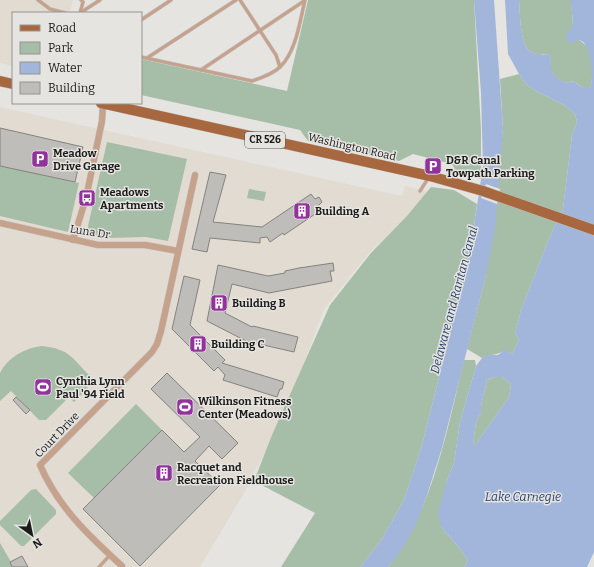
<svg xmlns="http://www.w3.org/2000/svg" width="594" height="567" viewBox="0 0 594 567" font-family="Bitter,serif">
  <style>
    .built { fill: #e2dbd1 }
    .green { fill: #a6bda8 }
    .water { fill: #a1b6da; fill-rule: evenodd }
    .pier { fill: #e6e4e1 }
    .building { fill: #bfbdba; stroke: #84827f }
    .lines { fill: none; stroke-linecap: round; stroke-linejoin: round }
    .service-casing { stroke: #c2c0bd; stroke-width: 4 }
    .minor-casing { stroke: #c2c0bd; stroke-width: 7 }
    .primary-casing { stroke: #c2c0bd; stroke-width: 11 }
    .service { stroke: #c6a28c; stroke-width: 3 }
    .minor { stroke: #c6a28c; stroke-width: 6 }
    .primary { stroke: #a7683f; stroke-width: 10 }
    .labels { text-anchor: middle; dominant-baseline: central; stroke-width: 3; stroke-linejoin: round; paint-order: stroke }
    .shield { fill: #e6e4e1; stroke: #595856; stroke-width: 1 }
    .shield-label { font-size: 10px; font-weight: bold; fill: #1c1c1a }
    .street-label { font-size: 11px; fill: #1c1c1a; stroke: #e6e4e1 }
    .poi-label { font-size: 11px; font-weight: bold; fill: #1c1c1a; stroke: #e6e4e1; text-anchor: start }
    .water-label { font-size: 12px; font-style: italic; fill: #284371; stroke: #e6e4e1 }
  </style>
  <rect width="100%" height="100%" fill="#e6e4e1"/>
  <g class="built">
    <path d="M0,0H73L70,13H13V66L0,63Z"/>
    <path d="M0,107L402,196L405,186L430,192L416,209L370,252L324,309L287,410L243,495L200,567H0Z"/>
  </g>
  <g class="green">
    <path d="M308,0H474L481,130V179L457,173L452,164L413,154L399,161L308,141L300,130L141,95V59L287,91Z"/>
    <path d="M519,0H571C571,10 574,20 572,29C574,33 576,38 579,40C583,43 585,44 588,48C592,56 594,82 590,88H583L573,81L565,83C549,73 551,73 550,55C544,54 536,55 531,52C520,47 520,12 519,0Z"/>
    <path d="M519,74L526,84L536,91L564,105L575,114L577,123L572,135L563,209L548,241L521,310L515,334L519,339L513,353L510,354L506,350C498,355 491,354 482,358L467,349L485,279L503,129L500,79Z"/>
    <path d="M107,142L187,159L168,241L146,237L108,238L86,235Z"/>
    <path d="M0,165L79,183L68,232L0,216Z"/>
    <path d="M431,187L454,190L477,204L473,232L457,306L422,445L404,500L382,539L360,567H281L315,513L254,481L272,435L330,305L371,253L407,216Z"/>
    <path d="M249,189L266,192L264,201L247,198Z"/>
    <path d="M42,346C70,349 72,358 90,376L83,382L88,388L74,402L69,397L46,420H39L11,391L0,401C0,395 0,377 0,373C8,357 25,348 42,346Z"/>
    <path d="M464,360H475L476,366L460,422L454,463L447,480L441,527L462,551L468,561L464,567H388C433,510 447,430 464,360Z"/>
    <path d="M495,377H502L511,384L509,397L475,445H473L476,422L481,413V406L487,380Z"/>
    <path d="M136,404L162,430L94,498L68,473Z"/>
    <path d="M36,489L56,510V514L24,546H21L0,525V521L31,490Z"/>
    <path d="M0,543L14,567H0Z"/>
  </g>
  <g class="water">
    <path d="M474,0H494L503,129L495,229L485,279L442,448L427,495L417,522L401,551L388,567H360L382,539L404,500L422,445L457,306L473,232L483,166L481,93Z"/>
    <path d="M505,0H519C520,12 520,47 531,52C536,55 545,54 550,55C552,74 549,72 565,83L573,81L583,88H590C594,80 591,50 584,43C583,41 581,41 579,40L570,43L566,40V34C578,24 570,14 571,0H594V552L587,567H464L468,561L462,551L441,527L438,512L447,480L454,463L460,422L476,366L482,358L489,355H498L506,349L510,354L513,353L519,339L515,334L521,310L548,241L563,209L572,135L577,123L575,114L564,105L536,91L526,84L519,74L508,54ZM495,377H502L511,384L509,397L475,445H473L476,422L481,413V406L487,380Z"/>
  </g>
  <path class="pier" d="M486,184L500,189L497,204L481,198Z"/>
  <g class="building">
    <path d="M0,128L83,147L82,150L79,152L81,156L75,182L0,166Z"/>
    <path d="M210,172L226,175L213,222L262,227L311,194L315,199L319,197L322,202L318,206L321,210L284,235L283,233L270,242L267,237L260,238V243L210,238L207,252L192,249Z"/>
    <path d="M333,263L334,271H330L332,281L269,293L232,284L225,313L252,327L253,326L298,337L294,352L246,341L207,321L218,265L268,276L285,273V271L299,268Z"/>
    <path d="M184,276L200,280L190,325L225,360L222,363L284,382L282,389H280L277,397L223,380L225,375L218,367L214,371L172,329Z"/>
    <path d="M167,373L238,443L222,459L209,446L195,461L220,485L140,566L83,509L162,430L184,452L200,437L151,389Z"/>
    <path d="M16,397L30,410L26,414L13,400Z"/>
    <path d="M22,556L28,567H12L10,562Z"/>
  </g>
  <g class="lines">
    <defs>
      <g id="service">
        <path d="M38,0L50,9L65,13"/>
        <path d="M240,0L276,55L280,67"/>
        <path d="M80,13L100,0"/>
        <path d="M80,13L83,2L81,0"/>
        <path d="M141,20L171,0"/>
        <path d="M141,57L252,81C261,78 273,74 280,67C296,52 300,21 305,0"/>
        <path d="M147,58L236,0"/>
        <path d="M201,70L304,1"/>
        <path d="M82,153L95,156"/>
        <path d="M420,191L429,177"/>
        <path d="M99,567L110,555"/>
      </g>
      <g id="minor">
        <path d="M0,223L98,245H145L178,251"/>
        <path d="M73,240L86,198L102,121L103,104"/>
        <path d="M122,566C89,536 58,507 40,465L152,352L157,344L161,331L195,175"/>
      </g>
      <g id="primary">
        <path d="M0,81L13,84"/>
        <path d="M101,103L430,176L483,191L594,230"/>
      </g>
    </defs>
    <use href="#service" class="service-casing"/>
    <use href="#minor" class="minor-casing"/>
    <use href="#primary" class="primary-casing"/>
    <use href="#service" class="service"/>
    <use href="#minor" class="minor"/>
    <use href="#primary" class="primary"/>
  </g>
  <defs>
    <symbol id="parking-square" viewBox="-11 -11 22 22"><rect x="-9" y="-9" width="18" height="18" rx="4" fill="#92339c" stroke="#e6e4e1"/><path d="M-3.5-5.5H1a3.5 3.5 0 0 1 0 7H-1V5.5H-3.5ZM-1-3.4V-.6H.8a1.4 1.4 0 0 0 0-2.8Z" fill="#fff"/></symbol>
    <symbol id="bus-square" viewBox="-11 -11 22 22"><rect x="-9" y="-9" width="18" height="18" rx="4" fill="#92339c" stroke="#e6e4e1"/><path d="M-5-6H5V4H4V6H2V4H-2V6H-4V4H-5ZM-3.5-4V0h7V-4ZM-3.5 1.2v1.5H-2V1.2ZM2 1.2v1.5H3.5V1.2Z" fill="#fff"/></symbol>
    <symbol id="building-square" viewBox="-11 -11 22 22"><rect x="-9" y="-9" width="18" height="18" rx="4" fill="#92339c" stroke="#e6e4e1"/><path d="M-4-6H4V6H1V3H-1V6H-4ZM-2.5-4.3h1.7v1.8h-1.7ZM.8-4.3h1.7v1.8H.8ZM-2.5-1h1.7V.8h-1.7ZM.8-1h1.7V.8H.8Z" fill="#fff"/></symbol>
    <symbol id="stadium-square" viewBox="-11 -11 22 22"><rect x="-9" y="-9" width="18" height="18" rx="4" fill="#92339c" stroke="#e6e4e1"/><path d="M0-5a6.5 5 0 1 0 0 10a6.5 5 0 1 0 0-10ZM-3.5-1.8h7v3.6h-7Z" fill="#fff"/></symbol>
  </defs>
  <g fill-rule="evenodd">
    <use href="#parking-square" x="30" y="149" width="20" height="20"/>
    <use href="#parking-square" x="423" y="156" width="20" height="20"/>
    <use href="#bus-square" x="77" y="188" width="20" height="20"/>
    <use href="#building-square" x="292" y="201" width="20" height="20"/>
    <use href="#building-square" x="209" y="293" width="20" height="20"/>
    <use href="#building-square" x="188" y="334" width="20" height="20"/>
    <use href="#stadium-square" x="33" y="377" width="20" height="20"/>
    <use href="#stadium-square" x="175" y="397" width="20" height="20"/>
    <use href="#building-square" x="154" y="463" width="20" height="20"/>
  </g>
  <g class="labels">
    <rect class="shield" x="245" y="132" width="40" height="16" rx="3"/>
    <g class="shield-label">
      <text x="265" y="140">CR 526</text>
    </g>
    <g class="street-label">
      <text transform="translate(352 147) rotate(13)">Washington Road</text>
      <text transform="translate(90 232) rotate(9)">Luna Dr</text>
      <text transform="translate(57 435) rotate(-46)">Court Drive</text>
    </g>
    <g class="poi-label">
      <text x="53" y="153">Meadow<tspan x="53" dy="13">Drive Garage</tspan></text>
      <text x="446" y="160">D&amp;R Canal<tspan x="446" dy="13">Towpath Parking</tspan></text>
      <text x="100" y="192">Meadows<tspan x="100" dy="13">Apartments</tspan></text>
      <text x="315" y="211">Building A</text>
      <text x="232" y="303">Building B</text>
      <text x="211" y="344">Building C</text>
      <text x="56" y="381">Cynthia Lynn<tspan x="56" dy="13">Paul '94 Field</tspan></text>
      <text x="198" y="401">Wilkinson Fitness<tspan x="198" dy="13">Center (Meadows)</tspan></text>
      <text x="177" y="467">Racquet and<tspan x="177" dy="13">Recreation Fieldhouse</tspan></text>
    </g>
    <g class="water-label">
      <text transform="translate(454 300) rotate(-75)">Delaware and Raritan Canal</text>
      <text x="523" y="497">Lake Carnegie</text>
    </g>
  </g>
  <rect x="12" y="12" width="130" height="92" fill="#e6e4e1" stroke="#959491"/>
  <rect x="20" y="25" width="20" height="6" fill="#a7683f" stroke="#959491"/>
  <text x="48" y="32" font-size="12" fill="#1c1c1a">Road</text>
  <rect x="20" y="42" width="20" height="12" fill="#a6bda8" stroke="#959491"/>
  <text x="48" y="52" font-size="12" fill="#1c1c1a">Park</text>
  <rect x="20" y="62" width="20" height="12" fill="#a1b6da" stroke="#959491"/>
  <text x="48" y="72" font-size="12" fill="#1c1c1a">Water</text>
  <rect x="20" y="82" width="20" height="12" fill="#bfbdba" stroke="#959491"/>
  <text x="48" y="92" font-size="12" fill="#1c1c1a">Building</text>
  <g transform="translate(32 535) rotate(147)" stroke="#e6e4e1" stroke-width="3" paint-order="stroke">
  <path d="M0-3L7 15L0 10L-7 15Z" fill="#1c1c1a"/>
  <text y="-6" font-size="11" font-weight="bold" text-anchor="middle" fill="#1c1c1a">N</text>
  </g>
</svg>
